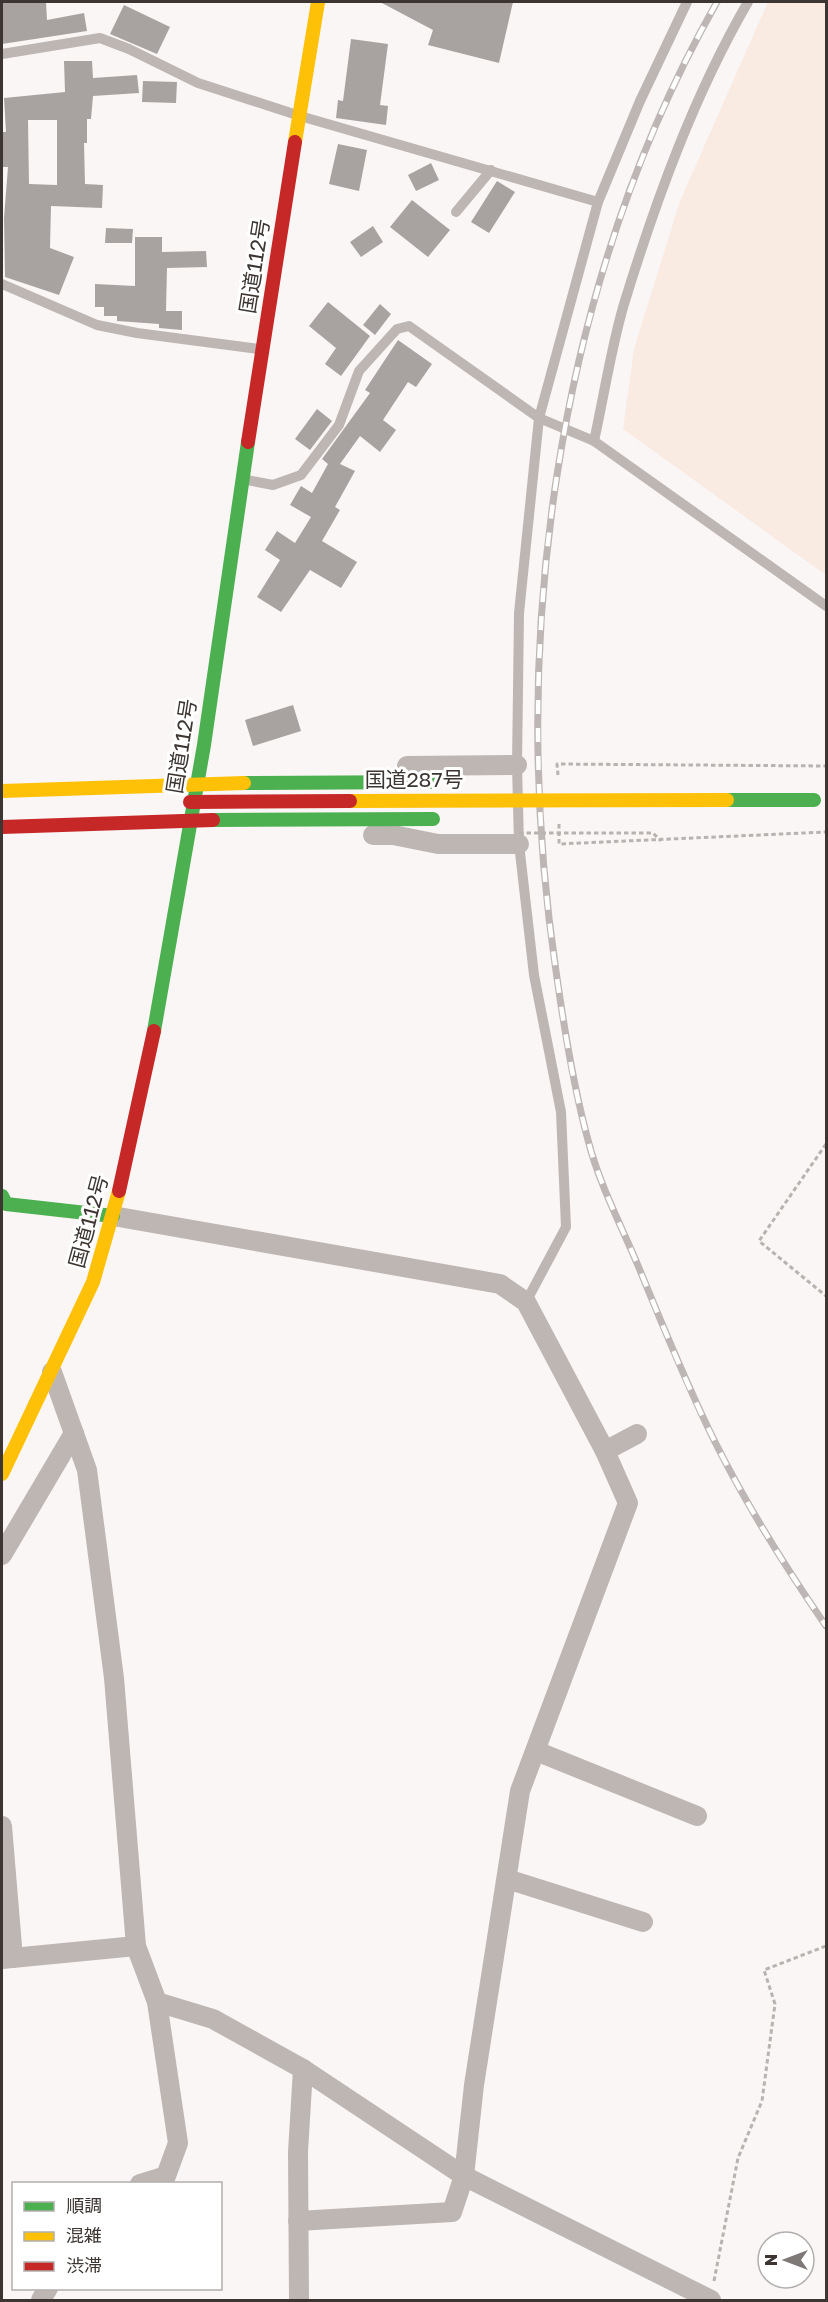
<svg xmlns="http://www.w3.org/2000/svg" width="828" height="2302" viewBox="0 0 828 2302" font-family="'Golos Text','Noto Sans JP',sans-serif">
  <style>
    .green { fill: #f9eae2 }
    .building { fill: #a8a3a1; fill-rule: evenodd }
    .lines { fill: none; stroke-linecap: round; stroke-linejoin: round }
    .path { stroke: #b9b3b0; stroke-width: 3; stroke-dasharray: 4.5 3; stroke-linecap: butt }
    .lane { stroke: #beb6b3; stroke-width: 10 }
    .street { stroke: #beb6b3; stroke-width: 20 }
    .fast { stroke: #4caf50; stroke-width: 14 }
    .slow { stroke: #ffc107; stroke-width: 14 }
    .jam { stroke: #c62828; stroke-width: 14 }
    .rail-casing { stroke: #bdb6b4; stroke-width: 7 }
    .rail { stroke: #fff; stroke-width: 4.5; stroke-dasharray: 14; stroke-linecap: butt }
    .path-bridge { stroke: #b9b3b0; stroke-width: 3; stroke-dasharray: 4.5 3; stroke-linecap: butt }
    .fast-bridge { stroke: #4caf50; stroke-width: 14 }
    .slow-bridge { stroke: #ffc107; stroke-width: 14 }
    .jam-bridge { stroke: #c62828; stroke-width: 14 }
    .labels { text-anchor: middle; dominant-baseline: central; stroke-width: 6; stroke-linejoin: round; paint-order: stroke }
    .street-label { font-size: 21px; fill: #3c3531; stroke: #fff }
  </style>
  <rect width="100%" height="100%" fill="#faf6f5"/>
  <path class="green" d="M768,2H826V575L623,429L634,349L680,201Z"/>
  <g class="building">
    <path d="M2,2H46L47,20L84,13L87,31L2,44Z"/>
    <path d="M380,2H513L499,63L428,45L433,30Z"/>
    <path d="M124,5L170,27L157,54L110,34Z"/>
    <path d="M351,39L388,44L380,105L388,106L386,125L336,118L338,100L343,101Z"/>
    <path d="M64,61H92L93,78L137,75L139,93L93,96L91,119H87V143H84L85,184L103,185L102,208L51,206L50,248L74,257L59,295L5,277L4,218L8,167H2V132H6L4,98L65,92ZM28,120H57V185L29,184Z"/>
    <path d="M143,81L177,82L176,103L142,102Z"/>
    <path d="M338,144L367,150L359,191L329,184Z"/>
    <path d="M431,163L439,180L416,191L408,175Z"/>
    <path d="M497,181L515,192L489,233L471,222Z"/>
    <path d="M412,200L450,230L428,257L390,227Z"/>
    <path d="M373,226L383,242L361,257L350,242Z"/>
    <path d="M106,228L133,229L132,243H105Z"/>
    <path d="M135,237H162V252L206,251L207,267L167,268L166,311H182V330L159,328V324L117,321V316H104V307H95V284L135,286Z"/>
    <path d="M328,302L370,336L341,376L325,364L336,348L309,326Z"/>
    <path d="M380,304L391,314L375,335L363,325Z"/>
    <path d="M398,340L432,364L416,387L408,382L383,420L396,430L380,452L360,436L340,464L355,471L335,507L340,510L322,541L357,562L341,588L310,570L281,612L257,597L280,560L265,550L277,531L295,543L311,517L290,505L301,486L312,493L328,464L322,459L370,393L365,390Z"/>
    <path d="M317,409L332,421L310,450L295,439Z"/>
    <path d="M293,705L301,731L253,746L245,720Z"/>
  </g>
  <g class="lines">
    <g class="path">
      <path d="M558,775L557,764L826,766"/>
      <path d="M559,824V844L826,832"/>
      <path d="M564,833H653L661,841"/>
      <path d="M826,1144L759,1241L826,1296"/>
      <path d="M714,2281L738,2158L762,2101L775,2004L764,1970L826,1946"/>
    </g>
    <g class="lane">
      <path d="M2,54L100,38L129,49L198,83L300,116L598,202"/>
      <path d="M456,212L491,170"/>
      <path d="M2,284L97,325L137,333L259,349"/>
      <path d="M594,441C604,396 611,348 624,304C656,200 694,95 748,2"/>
      <path d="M247,480L273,485L301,475L339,425L359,371L397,329L409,326L539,418L594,441L826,606"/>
      <path d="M526,1302L566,1227L561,1112L534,975L519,844L517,765L519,613L539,418L598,202L640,101L687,2"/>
    </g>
    <g class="street">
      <path d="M407,766L517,765"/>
      <path d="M373,835H393L438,844H519"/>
      <path d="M113,1216L500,1284L526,1302L605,1451L628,1503L520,1791L474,2085L464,2176L452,2212L298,2221"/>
      <path d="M52,1372L87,1470L114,1678L136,1946L157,2002L213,2019L303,2069L298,2152L299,2300"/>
      <path d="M605,1451L637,1434"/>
      <path d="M2,1555L74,1433"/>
      <path d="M536,1751L697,1816"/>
      <path d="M2,1826L13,1958"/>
      <path d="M507,1879L643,1922"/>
      <path d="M2,1959L136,1946"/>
      <path d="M303,2069L464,2176L711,2300"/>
      <path d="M140,2184L166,2176L178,2143L157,2002"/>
      <path d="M41,2300L48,2288"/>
    </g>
    <g class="fast">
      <path d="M244,783L432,782"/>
      <path d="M213,820L433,819"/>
      <path d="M154,1031L204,745L248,442"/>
      <path d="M2,1196L6,1204L113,1216"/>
    </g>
    <g class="slow">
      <path d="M295,142L318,2"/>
      <path d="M2,791L244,783"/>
      <path d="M2,1474L93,1282L119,1191"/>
    </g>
    <g class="jam">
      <path d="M248,442L295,142"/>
      <path d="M2,827L213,820"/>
      <path d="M119,1191L154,1031"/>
    </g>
    <defs>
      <path id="rail" d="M717,2C554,289 508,647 556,971C564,1028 573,1085 588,1140C599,1184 622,1227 639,1268C663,1326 687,1386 715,1442C747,1506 786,1568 826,1626"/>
    </defs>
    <use href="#rail" class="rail-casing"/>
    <use href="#rail" class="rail"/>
    <path class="path-bridge" d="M519,833H564"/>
    <path class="fast-bridge" d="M727,800H814"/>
    <path class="slow-bridge" d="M350,801L727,800"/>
    <path class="jam-bridge" d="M190,802L350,801"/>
  </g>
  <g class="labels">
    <g class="street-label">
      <text transform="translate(254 266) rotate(-81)">国道112号</text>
      <text transform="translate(181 746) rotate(-81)">国道112号</text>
      <text x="414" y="779">国道287号</text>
      <text transform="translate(88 1221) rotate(-75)">国道112号</text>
    </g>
  </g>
  <rect width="828" height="2302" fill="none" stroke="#3c3531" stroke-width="6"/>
  <rect x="12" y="2182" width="210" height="108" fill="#ffffff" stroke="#b1aead" stroke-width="1.5"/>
  <rect x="24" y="2202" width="30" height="9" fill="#4caf50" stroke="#b1aead" stroke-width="1.5"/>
  <text x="66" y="2212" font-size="18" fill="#3c3531">順調</text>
  <rect x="24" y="2232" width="30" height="9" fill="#ffc107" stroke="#b1aead" stroke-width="1.5"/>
  <text x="66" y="2242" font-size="18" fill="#3c3531">混雑</text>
  <rect x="24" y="2262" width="30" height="9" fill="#c62828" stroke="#b1aead" stroke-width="1.5"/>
  <text x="66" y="2272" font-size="18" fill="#3c3531">渋滞</text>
  <g transform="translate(786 2260) rotate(270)"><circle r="28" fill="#ffffff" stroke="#b1aead" stroke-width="1.5"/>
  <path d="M0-4.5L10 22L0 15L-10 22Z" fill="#7e7976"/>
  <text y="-9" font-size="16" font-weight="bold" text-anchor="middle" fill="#3c3531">N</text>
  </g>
</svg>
